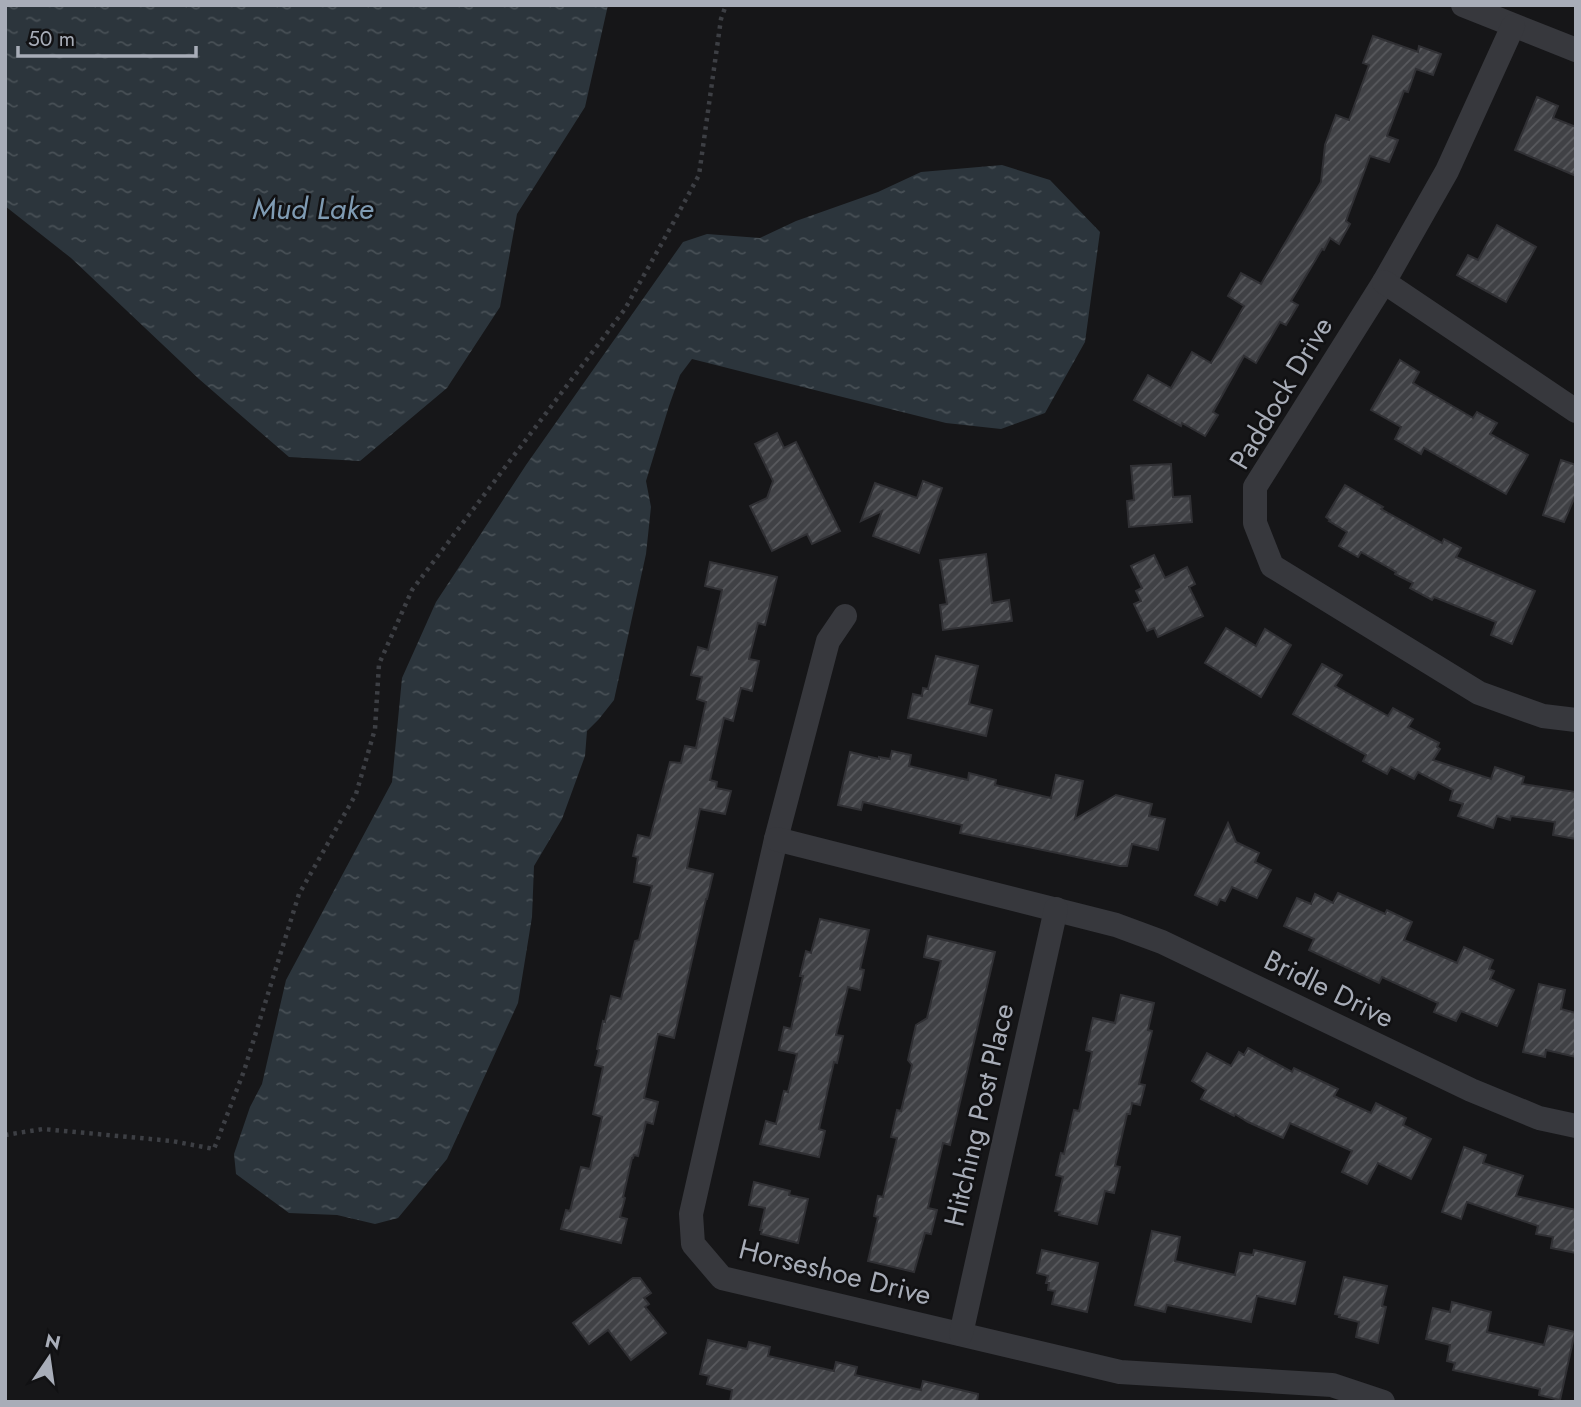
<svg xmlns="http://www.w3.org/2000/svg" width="1581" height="1407" viewBox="0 0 1581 1407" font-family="Jost,sans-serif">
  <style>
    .water { fill: url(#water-ripples) }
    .building { fill: url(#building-hatch); stroke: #303034; stroke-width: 2 }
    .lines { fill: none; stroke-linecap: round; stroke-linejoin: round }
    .path { stroke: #3d3f44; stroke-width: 4.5; stroke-dasharray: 3.5 5; stroke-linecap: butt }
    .street { stroke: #37383d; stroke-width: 24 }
    .labels { text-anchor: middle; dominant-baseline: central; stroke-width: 5; stroke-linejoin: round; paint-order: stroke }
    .street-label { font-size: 28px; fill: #a8adb8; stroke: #111113 }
    .water-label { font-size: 30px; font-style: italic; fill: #7f9bb3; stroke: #111113 }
  </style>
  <defs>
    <pattern id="water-ripples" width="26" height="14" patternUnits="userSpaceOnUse" patternTransform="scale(1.75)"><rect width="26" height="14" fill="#2c353c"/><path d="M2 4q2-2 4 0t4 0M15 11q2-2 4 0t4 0" fill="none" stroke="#485056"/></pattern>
    <pattern id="building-hatch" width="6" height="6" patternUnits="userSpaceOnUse" patternTransform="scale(1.75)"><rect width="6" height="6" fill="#404145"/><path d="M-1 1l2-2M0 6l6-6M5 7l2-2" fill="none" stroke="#595a5e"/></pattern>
  </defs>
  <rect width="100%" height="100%" fill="#161618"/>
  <g class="water">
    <path d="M5,5H608L585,107L517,214L500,307L447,388L360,461L289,457L199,379L71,258L5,206Z"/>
    <path d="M1002,165L1050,180L1100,232L1085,342L1045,413L1001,429L946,423L692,359L680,375L669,406L646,481L651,507L646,554L614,700L599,719L587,731L585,756L562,819L534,866L532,917L518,1003L447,1159L398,1218L375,1224L337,1215L289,1213L236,1174L234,1154L250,1107L262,1084L286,980L392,782L402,678L436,602L526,465L683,242L707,234L760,238L796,221L878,192L921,172Z"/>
  </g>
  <g class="building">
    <path d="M1373,36L1418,52L1419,46L1441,54L1433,75L1416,69L1408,92L1404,91L1387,136L1398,140L1389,162L1370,156L1346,221L1350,224L1339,244L1330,238L1324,250L1322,249L1291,301L1298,305L1286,325L1280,322L1256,363L1244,356L1213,412L1218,415L1205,436L1182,423L1181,426L1134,400L1148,375L1171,388L1192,352L1211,363L1244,306L1228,296L1241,273L1261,284L1321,182L1325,145L1336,115L1349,120L1369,65L1363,63Z"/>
    <path d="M1537,97L1558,106L1553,118L1576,127V176L1515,150Z"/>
    <path d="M1497,225L1536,247L1506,302L1457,275L1468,255L1478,260Z"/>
    <path d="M1400,360L1419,372L1413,383L1473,418L1477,412L1497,423L1490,434L1528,455L1506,494L1424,448L1421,454L1395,439L1401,427L1371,410Z"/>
    <path d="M777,433L784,448L796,442L840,531L812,544L807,534L772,551L750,506L767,498L773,481L755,444Z"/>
    <path d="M1561,460L1576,465V494L1564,522L1543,515Z"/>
    <path d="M1171,464L1173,497L1190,496L1192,522L1129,527L1127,501L1134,500L1131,466Z"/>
    <path d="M923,481L942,488L919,553L873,536L882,511L861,521L875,483L917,498Z"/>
    <path d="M1345,485L1383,507L1381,509L1442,543L1444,539L1461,548L1456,557L1535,591L1512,644L1491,635L1496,622L1434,597L1432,600L1410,588L1413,583L1395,574L1396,572L1361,552L1358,557L1339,546L1347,532L1329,521L1330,520L1326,517Z"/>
    <path d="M986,554L992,603L1009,600L1012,621L943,630L940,605L947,604L940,560Z"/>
    <path d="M1154,555L1165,578L1187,567L1195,584L1189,587L1203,616L1158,637L1154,628L1147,631L1134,604L1141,601L1136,591L1142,588L1131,566Z"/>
    <path d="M710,562L777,577L765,625L758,623L749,659L759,661L752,691L741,688L733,721L724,718L710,780L717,782L716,788L731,791L725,814L700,809L687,868L713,874L707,899H706L674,1038L658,1034L644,1098L658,1102L653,1124L646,1122L638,1156L634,1155L633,1158H632L623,1197L625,1198L620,1217L627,1219L621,1243L561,1229L566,1210L570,1211L581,1167L590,1169L602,1117L593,1114L603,1067L595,1065L599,1050L597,1049L603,1021L605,1022L611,996L621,999L635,941L639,940L652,886L634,882L638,857L633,856L638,835L650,838L670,762L681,763L685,746L696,748L706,702L697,699L702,677L691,675L698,647L708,650L722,590L705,586Z"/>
    <path d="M1226,628L1256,646L1265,629L1291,645L1261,697L1205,663Z"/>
    <path d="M936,656L978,666L969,704L992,710L986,736L908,718L913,694L922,696L923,688L928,689Z"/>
    <path d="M1322,664L1342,675L1335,686L1388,716L1393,708L1413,719L1408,727L1439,743L1437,747L1440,749L1433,760L1491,779L1495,767L1524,777L1522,784L1576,792V839L1553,835L1555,822L1511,816L1510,820L1497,816L1493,828L1458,816L1463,804L1450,800L1453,790L1418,772L1414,779L1391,767L1387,774L1363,761L1366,755L1293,714Z"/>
    <path d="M892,751L911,755L909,766L968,780L969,773L996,780L995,785L1051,798L1056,775L1083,781L1075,819L1116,795L1152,804L1149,816L1165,819L1158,850L1132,844L1127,866H1120L960,833L962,825L863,802L861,810L838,805L850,752L879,759V757L890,759Z"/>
    <path d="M1228,823L1236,842L1259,853L1255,862L1271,870L1257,898L1232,887L1225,901L1220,899L1217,905L1195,895Z"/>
    <path d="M1338,893L1385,914L1387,910L1412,922L1404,940L1457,963L1464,947L1493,960L1489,969L1494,971L1490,979L1514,990L1497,1026L1461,1011L1456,1021L1434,1012L1438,1003L1382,977L1379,983L1309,950L1314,939L1284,926L1297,898L1311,904L1315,894L1333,903Z"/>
    <path d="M820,919L869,930L860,969L864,970L860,990L848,987L836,1035L843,1036L837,1063L834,1062L819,1129L825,1131L819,1157L760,1144L766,1121L776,1124L784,1091L788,1092L797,1054L779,1050L784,1027L791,1029L803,976H800L806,951L811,953Z"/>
    <path d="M928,936L995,952L950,1145L943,1143L928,1208L937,1210L931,1234L925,1233L914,1272L868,1261L878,1217L874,1216L878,1196L883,1197L897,1138L891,1137L897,1110L901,1111L912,1065L908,1060L916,1025L927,1018L941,961L924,957Z"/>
    <path d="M1539,984L1565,990L1561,1009L1576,1013V1057L1546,1050L1545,1057L1523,1052Z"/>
    <path d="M1121,995L1154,1003L1148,1030L1152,1031L1139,1084L1145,1085L1140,1105L1132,1103L1130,1114H1127L1115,1166L1120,1167L1114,1193L1105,1191L1097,1224L1059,1215L1060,1212L1055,1211L1063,1177L1056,1175L1061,1153L1064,1154L1074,1110L1079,1111L1092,1052L1086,1050L1093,1018L1115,1023Z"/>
    <path d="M1248,1048L1292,1072L1294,1068L1338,1089L1334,1096L1371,1113L1376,1103L1406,1118L1403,1125L1431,1139L1411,1179L1378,1163L1367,1184L1342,1172L1352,1151L1290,1123L1283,1138L1248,1122L1235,1114L1234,1116L1201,1099L1206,1090L1192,1081L1207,1053L1231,1066L1239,1052L1244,1055Z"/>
    <path d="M1464,1147L1486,1155L1483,1163L1523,1176L1516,1196L1576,1210V1253L1551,1248L1553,1237L1536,1234L1538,1226L1467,1202L1461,1219L1442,1212Z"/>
    <path d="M754,1182L790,1191L789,1195L808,1199L798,1243L761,1234L762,1230H760L765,1208L749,1205Z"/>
    <path d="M1152,1231L1180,1237L1175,1261L1235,1275L1240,1253L1253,1255L1254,1250L1305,1262L1295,1304L1257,1296L1251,1322L1167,1305L1165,1312L1135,1305Z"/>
    <path d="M1042,1250L1098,1263L1087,1312L1052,1304L1055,1291L1048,1290L1049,1283H1046L1048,1276L1037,1273Z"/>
    <path d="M1344,1277L1387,1286L1382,1306L1386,1307L1378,1343L1356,1337L1359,1322L1339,1317L1340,1315L1335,1314Z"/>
    <path d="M633,1278H640L651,1293L644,1298L649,1304L645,1307L666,1333L631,1360L608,1330L589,1344L573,1323Z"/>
    <path d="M1452,1302L1491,1312L1487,1332L1544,1345L1549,1326L1575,1332L1560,1400L1539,1395L1540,1389L1453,1370L1455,1363L1447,1361L1450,1345L1426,1339L1433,1308L1450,1312Z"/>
    <path d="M708,1340L747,1349L749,1342L770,1347L768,1356L834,1371L836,1362L857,1367L855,1375L921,1390L923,1381L978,1394L977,1402H730L732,1390L707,1384L709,1376L700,1374Z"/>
  </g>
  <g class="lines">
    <path class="path" d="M5,1135L43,1129L172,1141L214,1149L244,1071L299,894L356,794L375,729L379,664L412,590L625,309L672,225L699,175L721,19L726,5"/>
    <g class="street">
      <path d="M1463,5L1576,50"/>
      <path d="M1513,26L1447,171L1384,282L1255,487V523L1272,566L1479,693L1543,716L1576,720"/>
      <path d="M1384,282L1576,411"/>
      <path d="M845,616L828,641L776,839L691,1214L693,1244L722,1278L1120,1372L1332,1385L1383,1402"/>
      <path d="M776,839L1116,925L1162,942L1471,1090L1539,1118L1576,1126"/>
      <path d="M961,1334L1056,909"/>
    </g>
  </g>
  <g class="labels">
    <g class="street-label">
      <text transform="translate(1281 393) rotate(-59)">Paddock Drive</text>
      <text transform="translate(1329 989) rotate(26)">Bridle Drive</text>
      <text transform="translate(979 1115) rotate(-77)">Hitching Post Place</text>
      <text transform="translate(835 1272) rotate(14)">Horseshoe Drive</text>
    </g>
    <g class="water-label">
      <text x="313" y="208">Mud Lake</text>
    </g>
  </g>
  <rect width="1581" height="1407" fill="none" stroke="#a8adb8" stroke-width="14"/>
  <g transform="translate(49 1358) rotate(13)" stroke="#111113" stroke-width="5" paint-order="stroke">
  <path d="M0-5L12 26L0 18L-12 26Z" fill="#a8adb8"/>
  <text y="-10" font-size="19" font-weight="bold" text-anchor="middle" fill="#a8adb8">N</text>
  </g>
  <path d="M18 46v10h178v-10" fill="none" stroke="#a8adb8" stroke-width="3.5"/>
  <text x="28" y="46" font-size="21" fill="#a8adb8" stroke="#111113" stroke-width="5" paint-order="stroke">50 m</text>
</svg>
